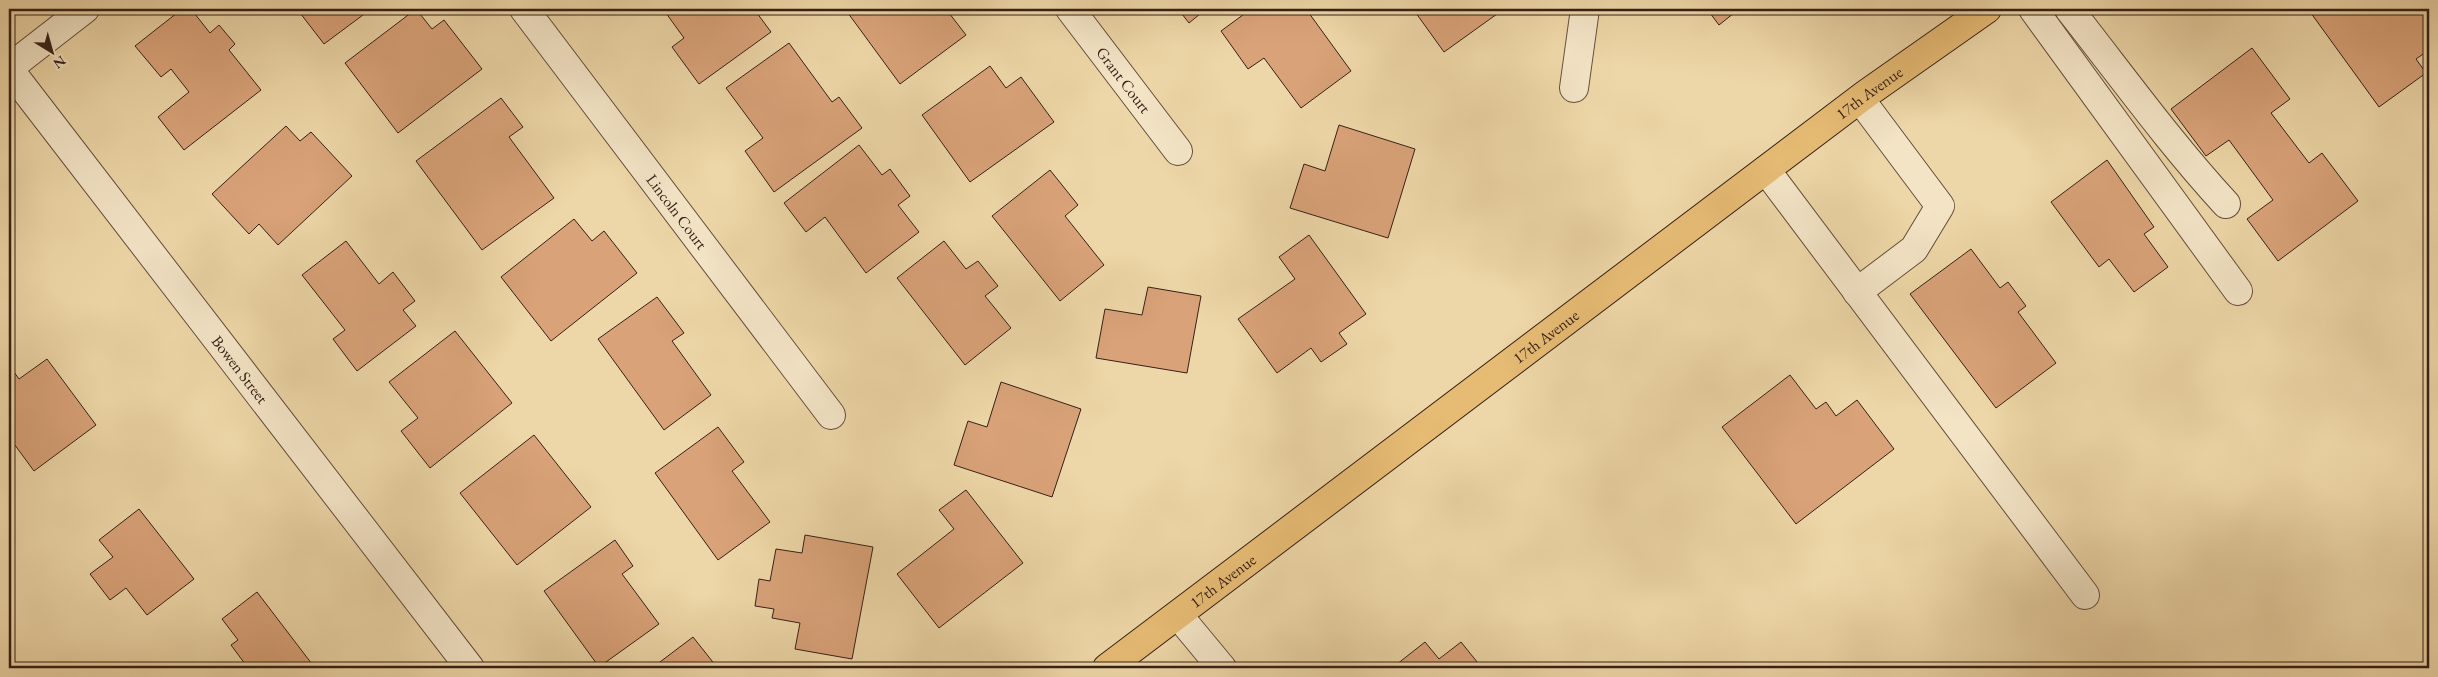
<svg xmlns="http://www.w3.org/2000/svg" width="2438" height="677" viewBox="0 0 2438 677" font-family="'EB Garamond',serif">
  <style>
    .building { fill: #d9a279; stroke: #372017 }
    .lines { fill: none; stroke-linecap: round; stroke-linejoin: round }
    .minor-casing { stroke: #644e3b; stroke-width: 30 }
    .major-casing { stroke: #372017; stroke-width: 30 }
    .minor { stroke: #f3e4c6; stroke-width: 28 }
    .major { stroke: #e6bb74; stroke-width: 28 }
    .labels { text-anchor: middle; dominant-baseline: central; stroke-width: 4; stroke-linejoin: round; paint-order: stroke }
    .street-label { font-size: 16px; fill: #372017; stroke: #f3e4c6 }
  </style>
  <rect width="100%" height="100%" fill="#edd6a7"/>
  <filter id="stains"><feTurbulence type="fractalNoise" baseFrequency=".004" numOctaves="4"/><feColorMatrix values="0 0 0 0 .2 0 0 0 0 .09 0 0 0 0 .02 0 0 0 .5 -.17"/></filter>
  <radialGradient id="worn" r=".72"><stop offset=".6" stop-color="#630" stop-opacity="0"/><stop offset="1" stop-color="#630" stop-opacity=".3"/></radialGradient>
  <g class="building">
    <path d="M182,9H191L210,33L219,25L235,44L229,50L261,90L184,150L158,117L189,92L171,69L161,77L135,46Z"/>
    <path d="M297,9H371L324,44Z"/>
    <path d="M416,9L432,29L444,20L482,69L398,133L345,63Z"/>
    <path d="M663,9H754L771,32L699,84L672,47L684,38Z"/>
    <path d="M845,9H946L966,35L900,84Z"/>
    <path d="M1178,9H1206L1189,23Z"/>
    <path d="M1251,9H1306L1351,71L1301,108L1264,58L1248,69L1221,31Z"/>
    <path d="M1413,9H1504L1444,52Z"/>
    <path d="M1707,9H1739L1719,25Z"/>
    <path d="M2308,9H2429V50L2416,59L2426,73L2379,107Z"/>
    <path d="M789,43L832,102L839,97L862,128L774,192L745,151L763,138L726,88Z"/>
    <path d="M2252,48L2290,99L2271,113L2309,163L2322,153L2358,201L2278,261L2247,219L2273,200L2229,140L2206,156L2171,109Z"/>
    <path d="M990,66L1006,88L1021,77L1054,122L970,182L922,115Z"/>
    <path d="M501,98L523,127L509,137L554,198L482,250L416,161Z"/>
    <path d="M1339,125L1415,149L1388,238L1290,208L1304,164L1325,171Z"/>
    <path d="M286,126L300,141L311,132L352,176L278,245L259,224L249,234L212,194Z"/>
    <path d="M859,145L882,175L890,169L910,196L898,205L919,232L866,273L825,217L806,232L784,203Z"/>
    <path d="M2107,160L2154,227L2144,234L2168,267L2134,292L2109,259L2099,267L2051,202Z"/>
    <path d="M1050,170L1078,205L1065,216L1104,265L1060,301L992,216Z"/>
    <path d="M574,219L592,241L604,231L637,273L551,341L501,277Z"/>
    <path d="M1309,235L1366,314L1339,333L1347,344L1321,362L1311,348L1277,373L1238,319L1295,279L1279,257Z"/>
    <path d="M346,241L379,284L393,272L415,301L403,310L416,326L357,371L333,339L345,330L302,275Z"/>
    <path d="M944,241L966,269L978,261L998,286L985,296L1011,328L965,365L897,278Z"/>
    <path d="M1971,249L2000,288L2008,282L2026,306L2018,312L2056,363L1996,408L1910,294Z"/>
    <path d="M1148,287L1201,296L1187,373L1096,358L1105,309L1142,315Z"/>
    <path d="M657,297L684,333L672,341L711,395L664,430L598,339Z"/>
    <path d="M455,331L512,403L430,468L401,431L418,418L389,382Z"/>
    <path d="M47,359L96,425L34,471L9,437V365L19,379Z"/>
    <path d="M1790,375L1816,409L1826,402L1836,416L1857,400L1894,449L1796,524L1722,427Z"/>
    <path d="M1001,382L1081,409L1052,497L954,465L968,421L987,427Z"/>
    <path d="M718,427L744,462L732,471L770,522L718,560L655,473Z"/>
    <path d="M534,435L591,507L517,565L460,493Z"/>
    <path d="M966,490L1023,563L939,628L897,574L954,529L939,510Z"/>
    <path d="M139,509L194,579L147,615L126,588L110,600L90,574L113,557L99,540Z"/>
    <path d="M805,535L873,547L852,659L795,649L800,623L772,618L774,609L755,606L759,579L770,581L776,549L802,553Z"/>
    <path d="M615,540L633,566L622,574L659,624L599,667L544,591Z"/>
    <path d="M257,592L315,668H248L231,645L238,640L222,619Z"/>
    <path d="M693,637L716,666L713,668H652Z"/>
    <path d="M1425,642L1439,659L1461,642L1482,668H1392Z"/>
  </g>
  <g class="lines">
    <defs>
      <g id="minor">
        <path id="s1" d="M524,9L831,415"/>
        <path id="s2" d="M1070,9L1178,151"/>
        <path d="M2033,9L2238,291"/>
        <path d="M2069,9C2121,75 2169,142 2226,204"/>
        <path d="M9,68L85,9"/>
        <path id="s3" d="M9,69L470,668"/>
        <path d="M1574,88L1585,9"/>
        <path d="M1766,170L2085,595"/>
        <path d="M1857,292L1914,249L1940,206L1860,99"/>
        <path d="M1178,615L1222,668"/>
      </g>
      <g id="major">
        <path id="s4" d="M1107,668L1866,94L1987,9"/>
      </g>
    </defs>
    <use href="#minor" class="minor-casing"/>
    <use href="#major" class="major-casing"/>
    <use href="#minor" class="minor"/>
    <use href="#major" class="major"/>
  </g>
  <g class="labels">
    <g class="street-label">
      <text stroke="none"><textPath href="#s2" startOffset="89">Grant Court</textPath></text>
      <text stroke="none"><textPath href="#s4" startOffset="955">17th Avenue</textPath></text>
      <text stroke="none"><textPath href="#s1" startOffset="254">Lincoln Court</textPath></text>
      <text stroke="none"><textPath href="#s4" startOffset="550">17th Avenue</textPath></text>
      <text stroke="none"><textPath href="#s3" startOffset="379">Bowen Street</textPath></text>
      <text stroke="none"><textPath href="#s4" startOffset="145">17th Avenue</textPath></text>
    </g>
  </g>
  <rect width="2438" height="677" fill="none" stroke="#edd6a7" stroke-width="30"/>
  <rect x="10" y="10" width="2418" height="657" fill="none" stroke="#372017" stroke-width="2.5"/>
  <rect x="15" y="15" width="2408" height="647" fill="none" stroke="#372017"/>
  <g transform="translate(52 52) rotate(143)" stroke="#f3e4c6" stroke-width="4" paint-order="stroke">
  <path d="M0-4L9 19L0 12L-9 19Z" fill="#372017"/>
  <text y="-8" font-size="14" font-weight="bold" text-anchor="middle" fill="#372017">N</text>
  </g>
  <rect width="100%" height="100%" filter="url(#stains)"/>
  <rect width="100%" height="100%" fill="url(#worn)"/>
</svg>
